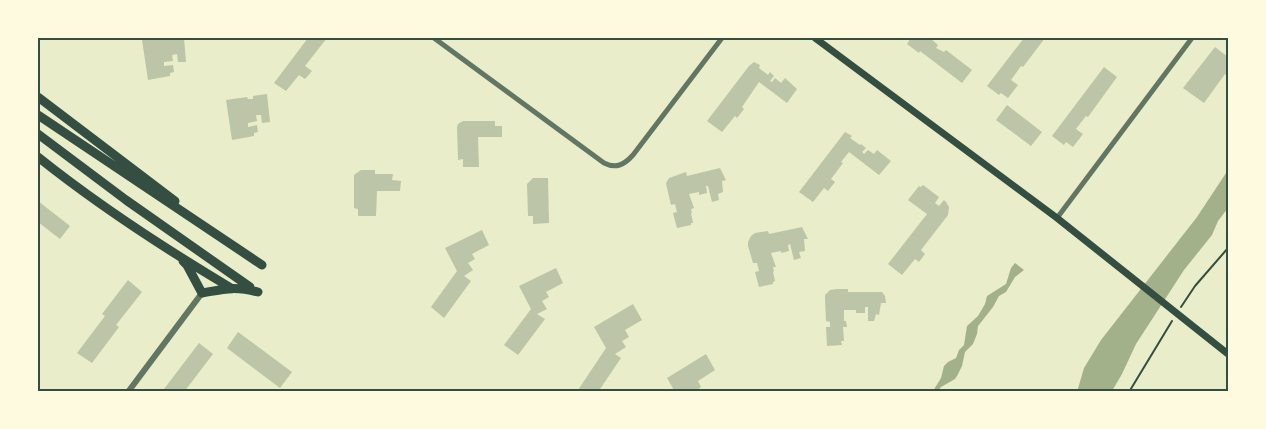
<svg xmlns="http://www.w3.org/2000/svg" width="1266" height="429" font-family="'Noto Serif',serif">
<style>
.water{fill:#a3b18a}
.building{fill:#bcc5a7}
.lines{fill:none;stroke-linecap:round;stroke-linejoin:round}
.path{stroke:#344e41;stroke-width:2}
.minor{stroke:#617663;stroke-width:5}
.tertiary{stroke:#617663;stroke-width:6}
.secondary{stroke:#344e41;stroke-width:7}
.trunk{stroke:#344e41;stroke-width:9}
.neatline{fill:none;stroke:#344e41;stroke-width:2}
</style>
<rect width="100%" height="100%" fill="#e9edc9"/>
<!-- water -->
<path class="water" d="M1228 170V208L1218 221 1212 235 1184 270 1136 344 1122 374 1112 391 1077 392 1084 368 1101 340 1197 217Z
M1015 263 1024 270 1015 277 1006 292 999 296 993 307 982 321 978 326 977 334 973 344 965 352 962 366 957 376 955 379 941 387 938 391H933L941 378 944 366 948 362 956 358 959 350 964 345 967 326 978 316 985 304 987 296 1006 284 1011 268Z"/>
<!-- building -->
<path class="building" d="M155 38 163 39 184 38 186 62H178L177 54 172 55 173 61 164 62V66L173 65 174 72 170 73V76L148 80 142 40Z
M308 38H327L305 66 312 71 305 79 299 75 286 91 274 83Z
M911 38H930L938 45 936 48 944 52 946 50 972 70 962 83 920 51 919 53 907 44Z
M1024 38H1045L1023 67 1021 66 1011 80 1018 85 1008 98 1001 93 999 95 987 86Z
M1215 47 1228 57V76L1225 74 1204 103 1183 88Z
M754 62 760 65 759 68 768 75 770 72 774 76 770 81 772 82 775 78 781 83 785 78 797 89 787 103 759 82 742 107 744 109 737 118 735 116 722 132 707 121 749 66Z
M1104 67 1117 77 1088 117 1086 116 1076 129 1083 134 1073 147 1066 142 1064 145 1052 136Z
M267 94 270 122 262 123 261 115H256L257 121 248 123V127L257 125 258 132 254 133V136L232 140 226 100 247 97 248 99H253V96Z
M1007 105 1042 132 1031 146 996 120Z
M463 121H495V126H502V137H478L479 167H463V159L458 160 457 127 458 124Z
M845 132 852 136 850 138 860 145 861 144 866 148 862 152 864 154 868 150 874 154 877 150 891 161 879 175 849 152 841 162 843 163 831 179 835 182 828 191 824 188 813 202 799 192Z
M720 168 726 180 722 181 723 192 718 194 719 200 712 202 708 186H706L707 193 699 195V192L689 194 694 208 691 209 692 213H691L693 223H691V225L677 228 673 213 677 212 675 204 671 205 667 188 666 183 669 178 686 172 687 176Z
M361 170H375V174H393L392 180 401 181 400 191H377L376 216H358V209L354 208V175Z
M533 178H548L549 223 533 224V216H528L527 184Z
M923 185 939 197 935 203 939 206 944 200 946 202 949 207 948 215 921 250 925 254 919 262 915 259 902 275 888 264 927 214 908 200 919 186 921 187Z
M38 201 70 226 60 239 38 222Z
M802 227 808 239H804L805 251 799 252 801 258 794 260 790 244 788 245 789 251 781 253V251L771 253 776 267H773L774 271 773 272 775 281 773 282V284L759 287 755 272 759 271 757 263H753L748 246V242L751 236 755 233 768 231 769 234Z
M482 230 489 245 472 254 475 259 468 263 473 270 464 276 471 281 444 318 431 307 457 271 445 248Z
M556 268 563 283 546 292 549 297 542 301 547 309 537 314 545 319 518 355 504 345 531 309 519 286Z
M128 280 142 292 116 325 119 327 92 363 77 353 105 316 102 314Z
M837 289H848V292H882L885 296 886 303H881L879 315 876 314 874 321H868V307H865V313H856V310H844V321H846L847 327H843L844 341H841L842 345 827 346 826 327H830V322L826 321 825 299V295L830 290Z
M633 304 642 320 625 330 629 337 622 341 626 347 615 354 621 358 598 392H580L578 390 606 348 594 327Z
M238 332 292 372 280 388 227 348Z
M199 343 213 354 184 392H168L164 389Z
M706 354 715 370 698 381 701 387 695 392H675L667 378Z"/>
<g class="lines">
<!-- path -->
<path class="path" d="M1181 307 1195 286 1228 248
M1129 392 1172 321"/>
<!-- minor -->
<path class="minor" d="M434 38 604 163C616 169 624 165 633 155L722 38
M1057 218 1192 38"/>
<!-- tertiary -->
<path class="tertiary" d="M128 392 202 293"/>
<!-- secondary -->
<path class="secondary" d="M815 38 1057 218 1228 354"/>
<!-- trunk -->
<path class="trunk" d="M38 97 175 201
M38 115 262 265
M38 134 126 200 250 287
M38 157C98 205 164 248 231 288
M183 261 187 265 202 293C225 289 234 286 258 292"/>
</g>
<!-- border -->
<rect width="1266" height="429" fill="none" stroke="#fefae0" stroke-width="78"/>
<rect x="39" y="39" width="1188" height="351" class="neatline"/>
</svg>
